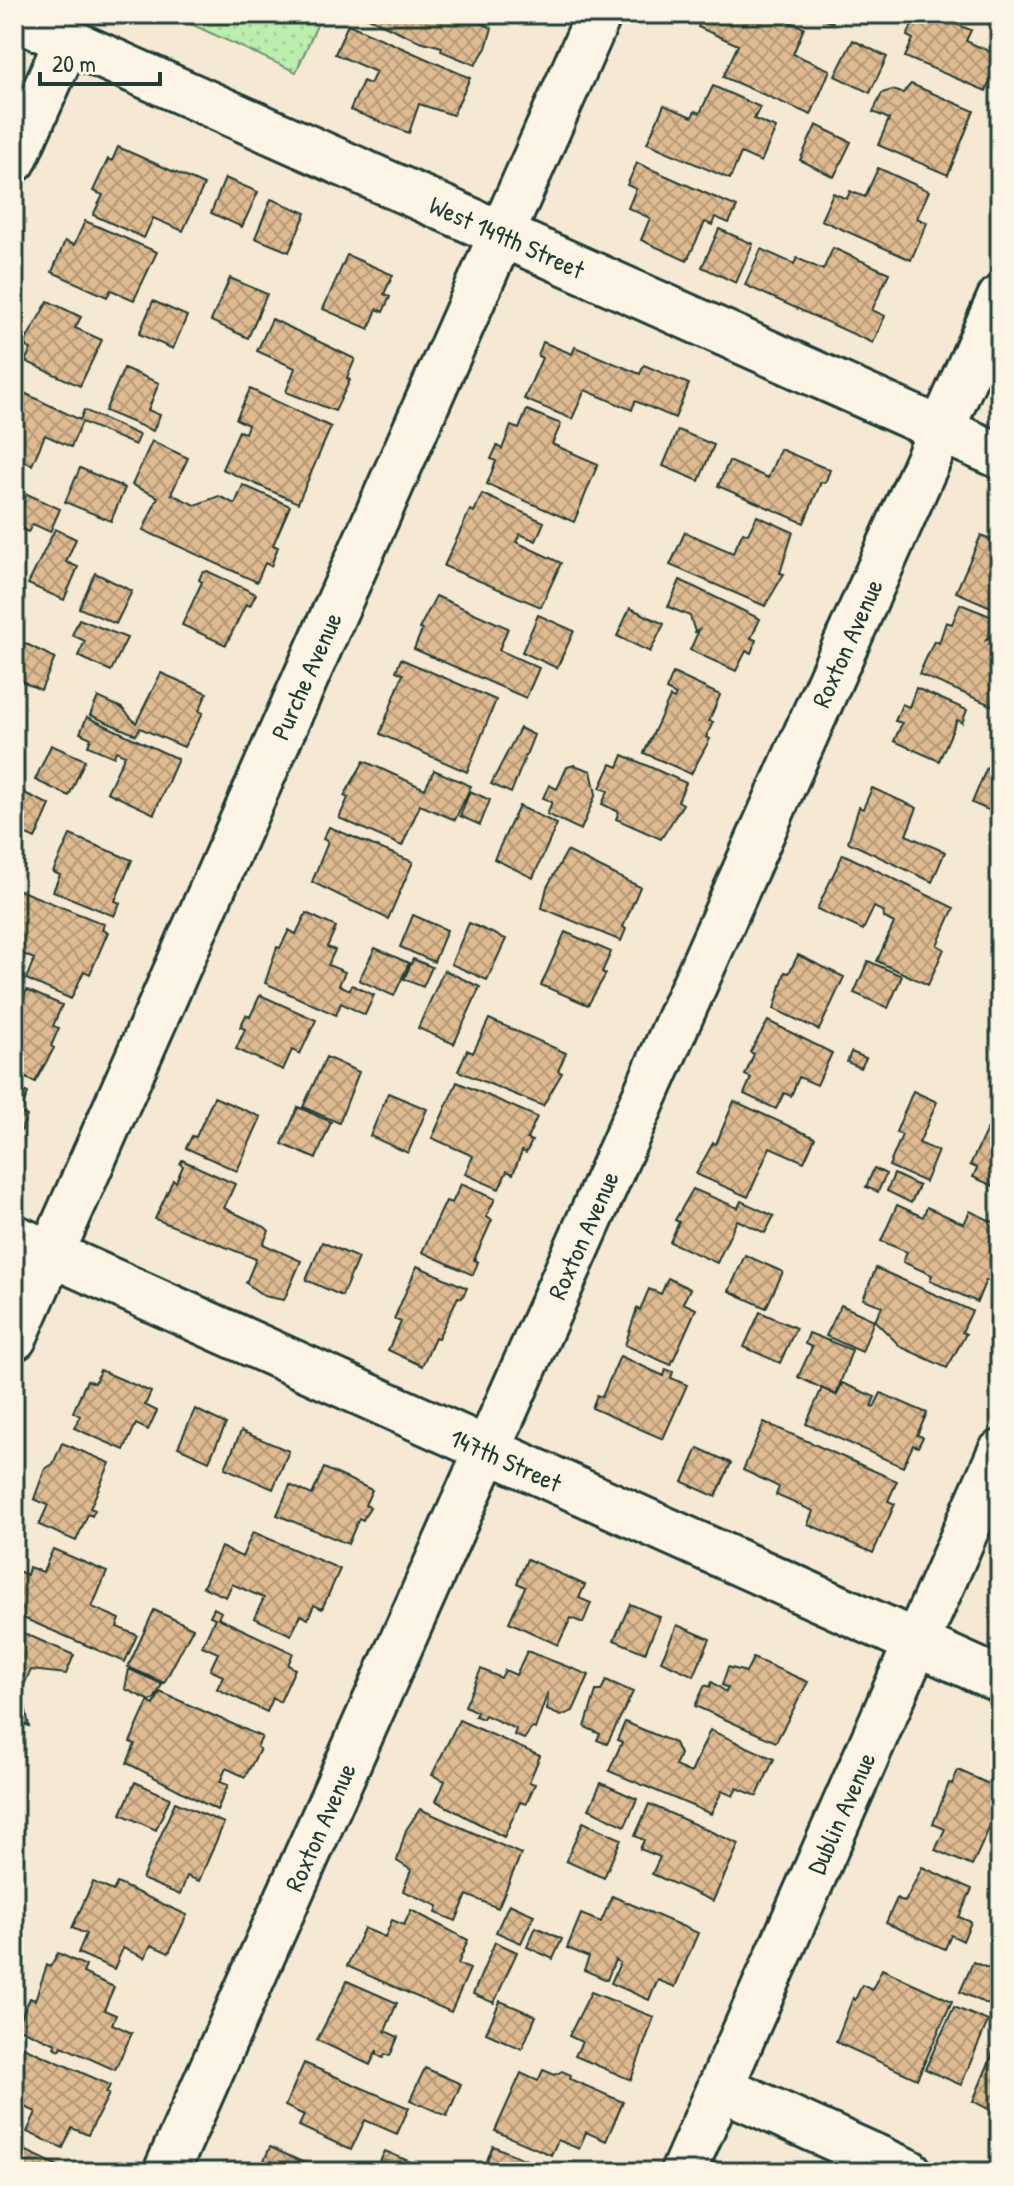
<svg xmlns="http://www.w3.org/2000/svg" width="1014" height="2186" font-family="'Patrick Hand',sans-serif">
<style>
.park{fill:url(#park-dots);stroke:#6e9671;stroke-width:2}
.building{fill:url(#building-cross-hatch);stroke:#1f3d34;stroke-width:2}
.lines{fill:none;stroke-linecap:round;stroke-linejoin:round}
.minor-casing{stroke:#1f3d34;stroke-width:50}
.tertiary-casing{stroke:#1f3d34;stroke-width:50}
.minor{stroke:#fcf5e5;stroke-width:44}
.tertiary{stroke:#fcf5e5;stroke-width:44}
.labels{text-anchor:middle;dominant-baseline:central;stroke-width:6;stroke-linejoin:round;paint-order:stroke}
.street-label{font-size:26px;fill:#1f3d34;stroke:#fcf5e5}
</style>
<defs>
<pattern id="park-dots" width="8" height="8" patternUnits="userSpaceOnUse" patternTransform="scale(2)"><rect width="8" height="8" fill="#bceeae"/><path d="M2 2h.1M6 6h.1" fill="none" stroke="#a1cd96" stroke-width="1.8" stroke-linecap="round"/></pattern>
<pattern id="building-cross-hatch" width="8" height="8" patternUnits="userSpaceOnUse" patternTransform="scale(2)"><rect width="8" height="8" fill="#e0bb91"/><path d="M0 0l8 8M0 8l8-8" fill="none" stroke="#b59977"/></pattern>
</defs>
<rect width="100%" height="100%" fill="#f6e9d4"/>
<filter id="ink" filterUnits="userSpaceOnUse"><feTurbulence type="fractalNoise" baseFrequency=".0125" numOctaves="2"/><feDisplacementMap in="SourceGraphic" scale="16" xChannelSelector="R" yChannelSelector="G"/><feConvolveMatrix kernelMatrix="1 2 1 2 8 2 1 2 1" color-interpolation-filters="sRGB"/></filter>
<g filter="url(#ink)">
<!-- park -->
<path class="park" d="M169 14H322L296 72Z"/>
<!-- building -->
<path class="building" d="M463 14 492 28 486 48 475 65 441 51 442 47 419 41 362 15Z
M704 14H772L804 28 793 54 830 70 811 115 723 77 738 45 698 27Z
M811 14H836L832 23Z
M907 14H957L953 23 971 30 966 41 1000 56 986 91 905 57 913 39 907 36 912 25 903 22Z
M348 24 470 78 453 115 419 104 409 133 350 110 363 81 370 84 376 72 335 54Z
M853 40 887 57 870 93 835 76Z
M911 84 974 111 948 175 878 145 889 119 873 112 882 93 892 90 903 93Z
M713 86 760 107 754 119 776 128 761 162 741 153 730 179 647 143 664 105 692 117 695 111 700 113Z
M816 125 851 142 834 177 800 160Z
M118 147 204 185 183 231 153 218 144 238 93 215 103 195 93 191 108 159 112 161Z
M637 163 737 207 729 223 715 217 712 225 705 222 687 261 641 240 650 218 628 208 636 189 627 185Z
M878 168 929 191 917 218 927 223 911 260 821 220 833 193 847 199 850 191 865 197Z
M225 178 258 192 242 227 211 213Z
M271 199 306 213 289 252 255 238Z
M85 221 157 252 134 300 111 290 107 297 52 272 65 241 74 245Z
M719 229 753 244 736 283 702 267Z
M833 248 889 273 872 310 885 316 873 343 745 285 761 249 794 264 797 258 823 270Z
M347 255 393 275 384 294 390 297 383 312 377 309 369 329 323 309Z
M230 278 267 294 248 338 211 321Z
M48 301 81 317 75 328 102 340 80 386 25 361 31 349 26 347V340Z
M153 301 187 316 173 349 139 334Z
M272 319 355 359 347 378 350 380 335 411 286 392 295 368 257 351Z
M543 342 572 354 575 347 640 374 644 365 689 384 675 418 635 401 632 410 585 390 572 419 524 399 542 358 538 356Z
M124 368 159 383 148 410 160 415 153 431 105 411Z
M14 388 80 420 84 410 139 435 135 445 82 422 71 447 45 435 32 465 14 457Z
M250 389 331 427 298 503 222 469 239 431 245 433 248 425 236 419Z
M527 410 561 424 552 444 598 464 574 522 487 484 496 461 491 459 497 446 502 449 511 426 519 429Z
M678 430 714 445 699 481 663 466Z
M152 441 188 458 171 494 195 505 219 496 235 504 243 485 290 506 273 545 278 547 271 566 265 563 257 582 143 530 158 497 132 485Z
M780 449 830 470 825 483 821 482 804 523 718 486 729 461 768 478Z
M80 468 125 488 111 521 65 502Z
M27 494 60 509 50 532 33 524 28 532 17 527 14 532V500L23 504Z
M482 494 544 522 536 541 520 534 516 542 561 563 541 607 444 566 470 510 474 512Z
M757 516 793 532 780 573 784 574 765 606 670 565 685 532 733 553 743 532 748 534Z
M55 529 76 539 66 562 78 567 64 600 28 584Z
M981 535 1000 544V611L956 592Z
M207 571 256 594 250 606 246 604 226 645 182 625 202 582 199 580 202 573Z
M95 573 132 591 116 624 79 608Z
M680 580 760 619 751 638 756 640 751 653 746 651 736 671 690 650 699 630 695 632 690 616 668 607Z
M436 596 508 628 499 650 539 668 526 698 414 649 422 630 419 629Z
M960 604 1000 620V634L991 630 986 640 992 636 1000 640V709L919 674 934 641 939 643 946 622 952 624Z
M630 608 664 624 650 652 617 636Z
M538 615 574 631 557 668 522 652Z
M79 619 127 638 111 671 78 656 85 641 72 635Z
M14 638 55 658 41 690 14 678Z
M401 659 496 700 467 772 380 734 403 674 396 671Z
M161 673 207 693 199 711 203 713 184 747 140 728 136 735 90 715 98 697 122 708 136 723Z
M673 673 720 695 709 721 713 722 706 737 710 739 691 774 644 753 670 697 674 699 676 695 666 690Z
M916 688 967 710 962 723 957 720 939 761 894 741 902 723 895 721 902 704 909 707Z
M87 717 178 759 154 814 107 792 125 755 116 751 114 757 88 746 91 738 80 733Z
M520 728 534 735 511 793 491 784Z
M51 745 85 760 69 796 35 780Z
M623 755 686 783 678 801 683 804 661 839 616 819 619 812 602 804 608 791 600 788 611 764 618 767Z
M364 761 425 789 434 770 471 786 455 820 420 805 402 846 339 818 348 798 344 796Z
M574 765 591 771 596 794 581 830 547 814 552 802 543 798 549 785 557 789 567 767Z
M987 767 1000 773V815L972 803Z
M872 788 917 808 906 835 945 852 932 882 848 842 859 807 863 809Z
M16 789 50 805 35 839 14 829Z
M470 791 490 800 480 825 460 816Z
M519 806 557 824 533 878 494 859Z
M329 827 413 862 388 919 312 882 328 842 323 839Z
M70 835 132 860 115 901 120 903 114 916 53 891 60 875 53 872Z
M567 851 640 887 623 927 626 929 621 941 542 908 547 887Z
M843 854 954 908 937 945 944 949 928 985 877 961 894 923 883 917 884 912 874 907 863 930 817 909Z
M14 888 104 924 102 930 108 932 90 974 84 971 71 999 26 979 34 959 14 950Z
M306 913 336 927 327 947 335 950 328 965 345 972 339 985 350 990 352 985 374 995 365 1015 341 1003 336 1015 265 983 277 947 280 948 289 930 296 934Z
M413 915 447 930 434 962 400 947Z
M469 923 506 939 487 980 451 964Z
M565 932 611 952 602 972 606 974 588 1005 541 985Z
M375 948 409 963 394 996 359 980Z
M798 955 844 977 819 1030 774 1009 785 972 789 973Z
M413 959 432 967 423 987 404 979Z
M868 961 902 976 888 1008 854 993Z
M444 970 480 987 454 1044 418 1028Z
M27 990 62 1005 53 1026 59 1028 51 1046 54 1048 35 1082 14 1073V1008L18 1010Z
M260 995 316 1020 300 1054 292 1050 283 1070 236 1049 245 1029 240 1027 246 1015 250 1017Z
M489 1019 566 1053 558 1071 562 1073 543 1106 458 1071 467 1050 473 1053Z
M768 1021 832 1053 817 1085 799 1077 791 1096 784 1093 776 1109 744 1094 751 1078 745 1075 754 1054 750 1052Z
M851 1052 866 1058 861 1068 847 1062Z
M326 1057 359 1072 339 1123 303 1107Z
M457 1082 537 1117 527 1139 532 1141 526 1153 522 1151 513 1174 507 1171 499 1189 465 1174 473 1156 432 1138Z
M14 1087 28 1093 20 1113 27 1116 21 1131 14 1128Z
M913 1091 937 1102 919 1143 938 1151 925 1182 889 1166 902 1135 896 1132Z
M388 1093 427 1109 408 1153 370 1136Z
M214 1097 261 1117 237 1171 186 1148 192 1136 196 1137Z
M734 1101 815 1138 804 1162 770 1147 748 1197 696 1174 713 1143 716 1144Z
M298 1107 331 1122 316 1159 282 1144Z
M998 1124 1000 1125V1189L973 1177 977 1168 970 1165 987 1129 994 1132Z
M182 1160 235 1184 224 1208 265 1227 269 1231 263 1244 301 1261 284 1300 264 1296 246 1283 256 1259 155 1219 173 1180 176 1182 183 1166 180 1164Z
M874 1168 886 1174 878 1192 866 1187Z
M894 1174 919 1186 911 1203 887 1191Z
M461 1184 495 1199 486 1217 492 1220 474 1260 478 1262 473 1275 422 1252 446 1201 452 1203Z
M693 1189 738 1208 741 1201 774 1216 765 1233 737 1220 717 1263 670 1242 679 1222 675 1220Z
M897 1205 923 1217 927 1207 964 1224 970 1211 1000 1225 995 1241 1000 1243V1250L993 1266 997 1268 991 1282 986 1280 977 1302 930 1281 932 1275 903 1262 907 1252 881 1241Z
M322 1242 358 1258 342 1296 306 1280Z
M745 1255 783 1272 766 1308 729 1291Z
M417 1266 467 1288 462 1298 458 1297 438 1338 435 1337 422 1366 388 1350 401 1322 394 1319Z
M876 1268 972 1311 962 1332 966 1334 947 1368 901 1347 875 1321 882 1306 863 1299Z
M668 1278 690 1289 683 1303 696 1309 671 1365 625 1345 637 1308 640 1310 649 1289 661 1294Z
M841 1305 874 1320 862 1352 826 1336Z
M760 1312 796 1328 780 1363 744 1347Z
M809 1333 852 1350 836 1395 798 1377 812 1347 805 1344Z
M620 1356 664 1376 666 1369 673 1372 671 1378 687 1385 663 1439 592 1408 597 1395 602 1397Z
M100 1370 151 1392 145 1405 157 1411 148 1430 136 1424 124 1450 74 1428 80 1416 73 1412 87 1380 95 1383Z
M842 1383 875 1397 871 1406 874 1407 881 1393 927 1413 917 1435 923 1437 918 1447 913 1445 903 1467 806 1424 822 1388 837 1395Z
M195 1409 226 1424 209 1461 178 1447Z
M764 1422 897 1481 888 1501 895 1504 873 1553 808 1524 813 1511 776 1495 779 1487 743 1470Z
M241 1431 289 1451 273 1489 225 1468Z
M62 1443 110 1463 90 1508 95 1510 92 1516 88 1514 76 1541 39 1525 48 1505 34 1499 45 1469 53 1464Z
M698 1448 731 1463 716 1497 683 1482Z
M324 1468 372 1490 365 1505 370 1507 363 1520 359 1518 348 1544 277 1515 290 1485 312 1495Z
M253 1532 340 1569 322 1609 314 1605 308 1619 301 1615 291 1635 254 1618 264 1598 232 1584 226 1597 203 1587 221 1547 242 1557Z
M53 1549 107 1572 92 1607 120 1619 117 1627 137 1635 125 1662 14 1614V1569L27 1575 29 1567 43 1572Z
M527 1559 585 1585 579 1598 591 1603 583 1623 571 1618 558 1645 509 1622 525 1587 517 1583Z
M630 1604 660 1617 645 1653 614 1640Z
M214 1608 221 1612 218 1618 293 1653 288 1665 295 1669 280 1702 273 1698 267 1712 217 1689 223 1676 210 1670 218 1653 202 1646 215 1618 210 1616Z
M154 1610 193 1628 164 1683 128 1667Z
M677 1625 710 1639 694 1676 661 1661Z
M14 1629 74 1655 66 1674 31 1670 23 1687 14 1683Z
M527 1651 589 1675 573 1711 561 1716 547 1710 548 1692 535 1729 532 1728 524 1739 514 1735 516 1729 485 1715 483 1719 475 1716 477 1712 465 1706 481 1669 501 1678 505 1670 516 1675Z
M753 1658 808 1682 776 1742 695 1706 705 1685 710 1687 712 1682 726 1692 728 1688 722 1685 728 1667 746 1672Z
M129 1669 162 1684 155 1698 151 1701 125 1689Z
M606 1680 633 1692 607 1744 597 1740 600 1734 585 1727 596 1691H601Z
M160 1692 262 1737 257 1747 260 1749 245 1777 226 1768 220 1782 228 1785 217 1810 127 1763 135 1744 130 1742 148 1702 154 1705Z
M14 1695 24 1700 29 1726 14 1719Z
M459 1720 540 1756 529 1782 535 1784 526 1804 520 1802 504 1837 436 1801 445 1781 432 1775Z
M625 1722 675 1743 680 1754 675 1766 691 1773 710 1730 774 1759 757 1796 737 1788 733 1796 722 1791 711 1814 609 1771 622 1742 617 1740Z
M958 1770 1000 1789V1804L972 1866 935 1850 945 1829 933 1824 949 1783 952 1784Z
M135 1782 170 1798 156 1830 121 1814Z
M601 1783 637 1799 625 1826 589 1809Z
M175 1802 224 1823 199 1881 187 1876 180 1895 142 1879Z
M649 1804 739 1844 713 1901 652 1874 660 1857 640 1849 644 1840 635 1836Z
M420 1809 521 1854 498 1908 467 1895 456 1921 436 1913 438 1906 403 1891 411 1870 397 1861 406 1830Z
M583 1822 621 1839 604 1878 566 1861Z
M922 1867 972 1889 959 1917 971 1922 963 1941 951 1935 945 1949 886 1923 897 1898 905 1902Z
M93 1882 113 1891 117 1883 187 1915 169 1953 151 1945 145 1958 123 1948 114 1969 78 1953 86 1934 72 1928Z
M612 1896 698 1933 675 1987 658 1980 649 2000 611 1983 620 1963 615 1960 607 1980 584 1970 589 1957 567 1948 581 1914 601 1922Z
M509 1904 534 1915 521 1943 496 1932Z
M411 1910 468 1940 458 1964 470 1969 451 2012 347 1966 364 1928 385 1937 392 1920 404 1925Z
M536 1927 562 1939 553 1959 527 1947Z
M495 1942 517 1952 494 2003 473 1994Z
M58 1953 86 1966 83 1973 114 1987 104 2010 116 2015 112 2024 132 2033 115 2070 62 2046 60 2050 54 2047 56 2044 16 2027 30 1998 35 2000 47 1965 50 1967Z
M973 1962 1000 1973V1999L996 2008 960 1992Z
M882 1969 952 2001 917 2079 836 2042 853 1998 855 2000 862 1985 872 1990Z
M347 1981 397 2003 385 2031 398 2037 390 2056 385 2054 383 2058 377 2055V2050L370 2065 317 2040Z
M591 1992 654 2017 631 2080 575 2056 582 2042 569 2036Z
M500 2001 536 2016 522 2049 486 2033Z
M954 2007 988 2021 961 2085 925 2069Z
M1000 2036V2115L973 2101Z
M14 2043 110 2085 106 2093 109 2094 88 2135 72 2128 63 2148 27 2132 36 2112 14 2102Z
M304 2063 409 2108 397 2134 365 2120 351 2150 299 2126 304 2115 285 2106Z
M425 2068 461 2084 447 2116 410 2100Z
M543 2070 555 2075 562 2071 571 2075 570 2079 623 2102 606 2141 586 2132 579 2149 558 2140 551 2155 495 2131 521 2073 538 2081Z
M14 2137 21 2140 18 2147 65 2169 64 2172H14Z
M493 2146 531 2162 547 2172H482Z
M270 2147 315 2168 329 2172H259Z
M385 2151 420 2166 417 2172H375Z"/>
<g class="lines">
<defs>
<path id="minor" d="M14 17 1000 456
M14 160 67 41
M14 1338 599 14
M720 2087 909 2172
M166 2172 1000 298
M683 2172 1000 1453"/>
<path id="tertiary" d="M14 1237 1000 1680"/>
</defs>
<!-- minor casing -->
<use href="#minor" class="minor-casing"/>
<!-- tertiary casing -->
<use href="#tertiary" class="tertiary-casing"/>
<!-- minor -->
<use href="#minor" class="minor"/>
<!-- tertiary -->
<use href="#tertiary" class="tertiary"/>
</g>
</g>
<g class="labels">
<!-- street labels -->
<g class="street-label">
<text transform="translate(507 237) rotate(24)">West 149th Street</text>
<text transform="translate(847 643) rotate(-66)">Roxton Avenue</text>
<text transform="translate(306 676) rotate(-66)">Purche Avenue</text>
<text transform="translate(583 1235) rotate(-66)">Roxton Avenue</text>
<text transform="translate(506 1460) rotate(24)">147th Street</text>
<text transform="translate(841 1813) rotate(-66)">Dublin Avenue</text>
<text transform="translate(320 1827) rotate(-66)">Roxton Avenue</text>
</g>
</g>
<!-- margin -->
<rect width="1014" height="2186" fill="none" stroke="#fcf5e5" stroke-width="48"/>
<rect x="24" y="24" width="966" height="2138" fill="none" stroke="#1f3d34" stroke-width="3" filter="url(#ink)"/>
<!-- scale -->
<path d="M40 72v12h120v-12" fill="none" stroke="#1f3d34" stroke-width="4"/>
<text x="52" y="72" font-size="24" fill="#1f3d34" stroke="#fcf5e5" stroke-width="6" paint-order="stroke">20 m</text>
</svg>
